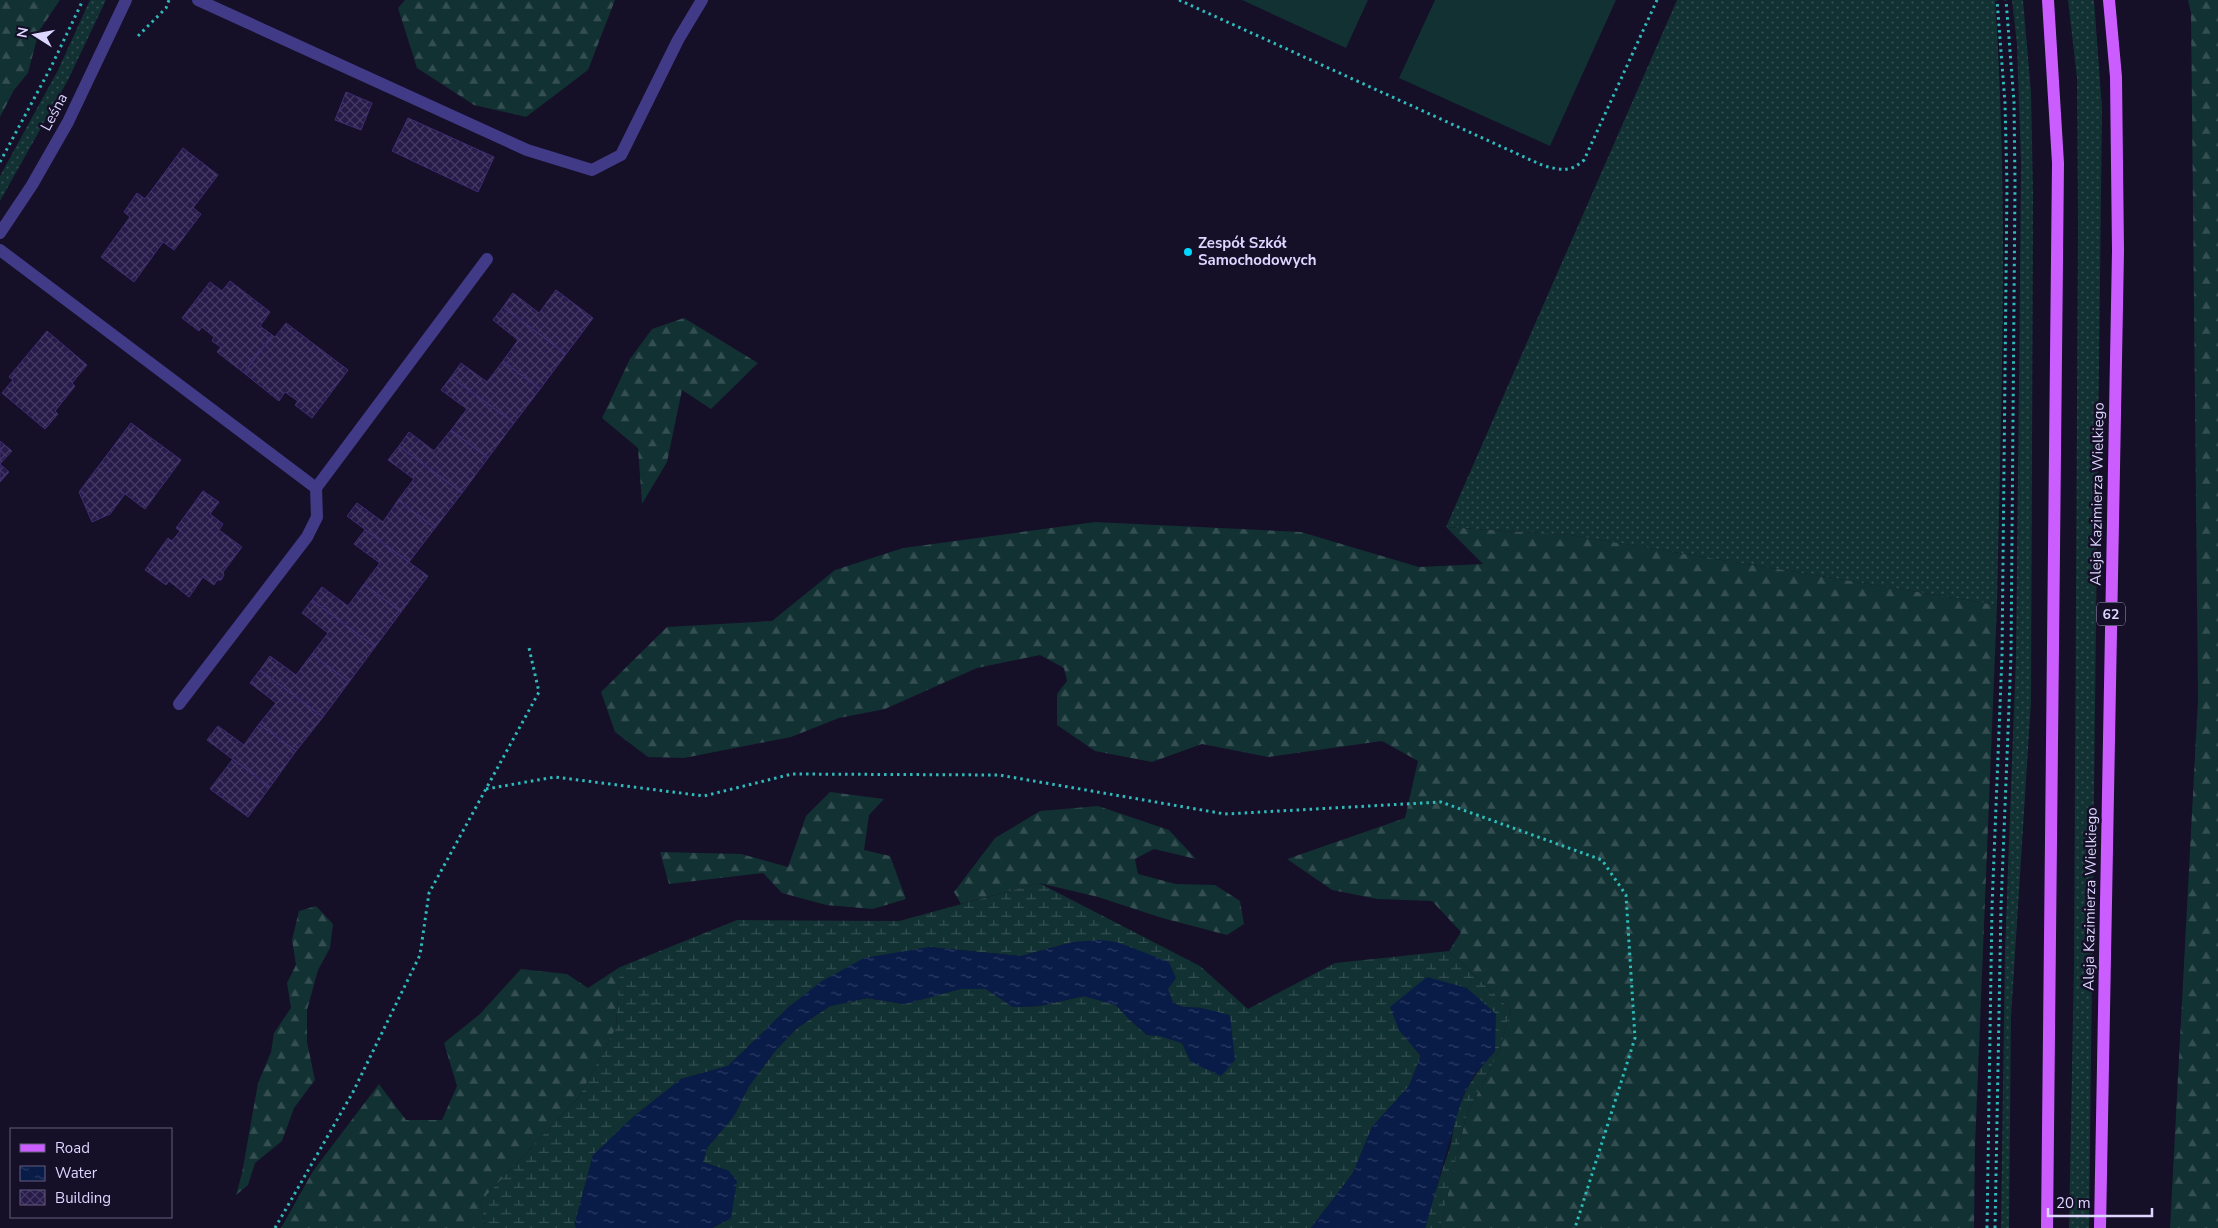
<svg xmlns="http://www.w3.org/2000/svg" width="2218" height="1228" font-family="'Nunito Sans',sans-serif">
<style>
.grass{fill:url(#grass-dots)}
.forest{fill:url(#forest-firs)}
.wetland{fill:url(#wetland-marsh)}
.garden{fill:#123132}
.water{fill:url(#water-ripples)}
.building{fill:url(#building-cross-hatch);stroke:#3f2d75}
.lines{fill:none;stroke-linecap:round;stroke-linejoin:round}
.path{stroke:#2ebcbb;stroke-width:3;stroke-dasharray:2.5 4;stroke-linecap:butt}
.lane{stroke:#413a87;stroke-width:12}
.street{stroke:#413a87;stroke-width:12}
.primary{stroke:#cb5dff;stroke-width:12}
.poi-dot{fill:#02d8ff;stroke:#150f28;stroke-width:2}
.labels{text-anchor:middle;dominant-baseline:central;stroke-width:5;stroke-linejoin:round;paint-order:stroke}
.shield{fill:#150f28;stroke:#a19abe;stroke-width:1}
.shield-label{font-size:14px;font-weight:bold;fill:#ddd6ff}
.street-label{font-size:15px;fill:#ddd6ff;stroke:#150f28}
.poi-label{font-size:15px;font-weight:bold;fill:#ddd6ff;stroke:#150f28;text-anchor:start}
</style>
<defs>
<pattern id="grass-dots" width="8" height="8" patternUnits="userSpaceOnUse" patternTransform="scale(1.25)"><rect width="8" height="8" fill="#123132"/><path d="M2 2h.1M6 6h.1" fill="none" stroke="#344e51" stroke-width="1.8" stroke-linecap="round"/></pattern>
<pattern id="forest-firs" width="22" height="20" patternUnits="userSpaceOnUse" patternTransform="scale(1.25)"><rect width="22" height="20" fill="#123132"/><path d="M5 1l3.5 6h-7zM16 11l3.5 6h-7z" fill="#344e51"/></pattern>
<pattern id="wetland-marsh" width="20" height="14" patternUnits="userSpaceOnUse" patternTransform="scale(1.25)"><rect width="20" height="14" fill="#123132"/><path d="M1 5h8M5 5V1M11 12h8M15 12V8" fill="none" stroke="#344e51"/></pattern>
<pattern id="water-ripples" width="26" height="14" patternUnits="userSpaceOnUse" patternTransform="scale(1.25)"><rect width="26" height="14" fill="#091c47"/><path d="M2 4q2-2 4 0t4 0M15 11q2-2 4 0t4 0" fill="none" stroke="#2c3c63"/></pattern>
<pattern id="building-cross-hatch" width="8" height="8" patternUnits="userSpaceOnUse" patternTransform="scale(1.25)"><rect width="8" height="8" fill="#271b49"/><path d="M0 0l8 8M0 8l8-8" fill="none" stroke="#463b64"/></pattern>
</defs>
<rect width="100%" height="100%" fill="#150f28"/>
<!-- grass -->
<path class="grass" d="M90 0H106L68 80 0 201V176L58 70Z
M1677 0H1995C2009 201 2001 403 1997 605L1570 535 1446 527Z
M2012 0H2023L2031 92 2033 196 2031 702 2011 1017 2009 1228H2001L2005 948 2016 656 2019 382 2021 163 2017 45Z
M2068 0H2094L2102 108 2089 1228H2069L2074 966 2078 223 2077 78Z"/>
<!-- forest -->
<path class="forest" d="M0 0H60L39 31 28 73 14 90 0 117Z
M405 0H615L588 70 526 117 474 105 417 68 398 8Z
M2188 0H2218V1228H2170L2198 699 2191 13Z
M684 318 758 363 711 409 682 390 667 462 642 504 638 448 602 418 630 359 652 329Z
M1095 522 1301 532 1419 567 1483 564 1446 527 1570 535 1997 605 1975 1147 1974 1228H1440L1466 1116 1499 1051 1511 1010 1449 951 1461 932 1432 901 1377 899 1332 890 1287 859 1405 818 1418 761 1382 741 1268 757 1202 744 1152 762 1095 751 1057 725V694L1067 681 1064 668 1040 655 977 668 885 709 839 718 791 737 684 758 648 757 615 732 601 692 667 627 772 621 835 570 903 548Z
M830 792 884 799 869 815 864 850 890 856 906 899 873 909 826 905 782 893 763 873 669 884 660 852 741 854 788 867 806 816Z
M1098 806 1169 830 1196 859 1154 849 1135 859 1138 874 1176 884 1215 885 1240 901 1244 924 1227 935 1162 918 1098 897 1039 883 961 904 954 892 995 838 1040 811Z
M316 906 333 924 330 948 318 970 307 1010V1042L315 1080 294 1108 282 1141 255 1163 248 1185 236 1195 242 1173 258 1083 271 1052 274 1033 291 1008 287 983 296 965 292 940 299 911Z
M620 967 616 1028 579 1097 481 1201 485 1228H281L313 1171 379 1084 406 1120H442L457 1086 444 1043 480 1014 521 969 567 974 588 988Z"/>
<!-- wetland -->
<path class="wetland" d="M1039 883 1200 966 1248 1009 1335 963 1449 951 1511 1010 1499 1051 1466 1116 1440 1228H1425C1432 1200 1441 1174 1450 1147 1453 1137 1453 1126 1456 1117 1464 1089 1476 1072 1495 1051L1399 1030 1421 1056 1409 1086 1372 1127 1353 1173 1311 1228H712L731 1218 729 1171 703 1162 707 1148 734 1116 749 1086 775 1051 797 1028 830 1006 867 998 904 1004 960 989H986L1013 1007 1039 1006 1084 996 1116 1005 1129 1019 1147 1035H1159L1182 1043 1191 1062 1202 1008 1183 1007 1173 1003 1168 989 1073 942 1021 956 929 947 791 1005 728 1066 681 1079 593 1155 575 1223 576 1228H485L481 1201 579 1097 616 1028 620 967 737 920 899 921Z"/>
<!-- garden -->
<path class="garden" d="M1242 0H1368L1346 48Z
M1435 0H1616L1550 146 1399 78Z"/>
<!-- water -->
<path class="water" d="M1100 940 1117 942 1169 962 1176 978 1168 989 1173 1003 1183 1007 1202 1008 1230 1015 1235 1060 1221 1076 1191 1062 1182 1043 1159 1036 1147 1035 1129 1019 1116 1005 1084 996 1039 1006 1013 1007 986 989H961L904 1004 867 998 830 1006 797 1028 775 1051 749 1086 734 1116 707 1148 703 1162 729 1171 737 1181 731 1218 712 1228H576L575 1223 593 1155 634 1116 681 1079 728 1066 791 1005 822 981 864 958 929 947 1021 956 1073 942Z
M1427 977 1467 988 1496 1014 1495 1051 1474 1075 1462 1098 1425 1228H1311L1353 1173 1372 1127 1409 1086 1421 1056 1399 1030 1390 1007Z"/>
<!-- building -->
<path class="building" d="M346 92 372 103 361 130 335 120Z
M408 118 494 157 478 192 392 151Z
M183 148 218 175 193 208 201 214 174 250 163 242 134 282 101 257 130 217 124 212 137 193 145 199Z
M230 281 270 312 260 326 272 335 244 373 217 352 221 347 212 341 214 337 202 327 199 331 182 318 210 282 222 291Z
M556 290 593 318 566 354 503 307 513 293 539 313Z
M503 307 566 354 540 389 503 361 518 340 493 320Z
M286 323 348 370 312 418 295 405 298 401 285 392 279 401 244 373 272 335 275 337Z
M47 331 87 365 72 383 75 386 55 411 58 414 45 429 2 393 13 380 9 377Z
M503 361 540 389 514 423 451 377 461 363 487 382Z
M451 377 514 423 488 458 451 430 467 409 441 390Z
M131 423 181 460 145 509 125 494 110 514 92 522 79 492Z
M451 430 488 458 462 493 399 446 409 432 434 451Z
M0 441 12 451 0 464 9 472 0 482Z
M399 446 462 493 435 528 398 500 414 479 388 460Z
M203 491 219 502 210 514 223 524 219 530 242 547 223 572 224 575 221 580H217L214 585 203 577 189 597 169 581 166 585 145 570 168 538 172 541 180 531 176 528Z
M398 500 435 528 409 562 347 516 357 503 383 522Z
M365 530 428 576 401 612 364 584 380 563 354 544Z
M364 584 401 612 375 647 312 600 322 587 348 606Z
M312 600 375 647 349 682 312 654 328 633 302 613Z
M312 654 349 682 323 717 260 670 270 656 296 675Z
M260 670 323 717 296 751 259 724 276 703 250 683Z
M259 724 296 751 270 787 207 740 218 726 244 745Z
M233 759 270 787 248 817 210 789Z"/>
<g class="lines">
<!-- path -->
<path class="path" d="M1179 0 1544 166C1562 170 1569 173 1584 160L1657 0
M138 36 166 8 169 0
M0 162 51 67 83 0
M486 789 555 777 704 796 792 774 999 775 1225 814 1441 802 1602 860 1626 895 1635 1038 1575 1228
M275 1228 353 1092 420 955 429 893 539 692 529 648
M1987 1228 1992 907 2002 656 2007 185 2005 103 1997 0
M1995 1228 2001 907 2011 656 2015 184 2014 102 2006 0"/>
<!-- lane -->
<path class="lane" d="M198 0 527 150 592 170 621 155 678 40 702 0
M0 250 316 488 317 517 307 537 179 704
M316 488 487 259"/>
<!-- street -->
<path class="street" d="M0 233 32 185 68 122 126 0"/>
<!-- primary -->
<path class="primary" d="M2047 1228 2058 163 2048 0
M2100 1228 2118 251 2116 77 2109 0"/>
</g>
<!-- markers -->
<circle class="poi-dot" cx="1188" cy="252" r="5"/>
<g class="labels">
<!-- shield labels -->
<rect class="shield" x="2097" y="602.5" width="28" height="23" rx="4"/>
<g class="shield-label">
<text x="2111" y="614">62</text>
</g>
<!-- street labels -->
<g class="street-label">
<text transform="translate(54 112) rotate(-62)">Leśna</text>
<text transform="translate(2097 494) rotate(-89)">Aleja Kazimierza Wielkiego</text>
<text transform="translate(2090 899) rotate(-89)">Aleja Kazimierza Wielkiego</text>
</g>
<!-- poi labels -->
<g class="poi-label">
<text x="1198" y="243">Zespół Szkół<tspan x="1198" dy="17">Samochodowych</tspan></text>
</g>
</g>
<!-- legend -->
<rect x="10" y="1128" width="162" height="90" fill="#150f28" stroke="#655f7e"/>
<rect x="20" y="1144" width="25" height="8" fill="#cb5dff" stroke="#655f7e"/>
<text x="55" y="1153" font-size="15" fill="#ddd6ff">Road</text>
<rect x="20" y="1166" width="25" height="15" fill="url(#water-ripples)" stroke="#655f7e"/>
<text x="55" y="1178" font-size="15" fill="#ddd6ff">Water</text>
<rect x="20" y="1190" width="25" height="15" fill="url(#building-cross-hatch)" stroke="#655f7e"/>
<text x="55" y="1203" font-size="15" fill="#ddd6ff">Building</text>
<!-- north arrow -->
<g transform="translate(35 35) rotate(281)" stroke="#150f28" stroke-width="4" paint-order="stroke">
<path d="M0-4L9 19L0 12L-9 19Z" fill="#ddd6ff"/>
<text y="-8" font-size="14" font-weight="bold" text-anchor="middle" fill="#ddd6ff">N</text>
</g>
<!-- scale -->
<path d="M2048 1208v8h104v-8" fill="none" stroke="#ddd6ff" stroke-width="2.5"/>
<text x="2056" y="1208" font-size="15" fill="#ddd6ff" stroke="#150f28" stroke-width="4" paint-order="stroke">20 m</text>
</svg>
